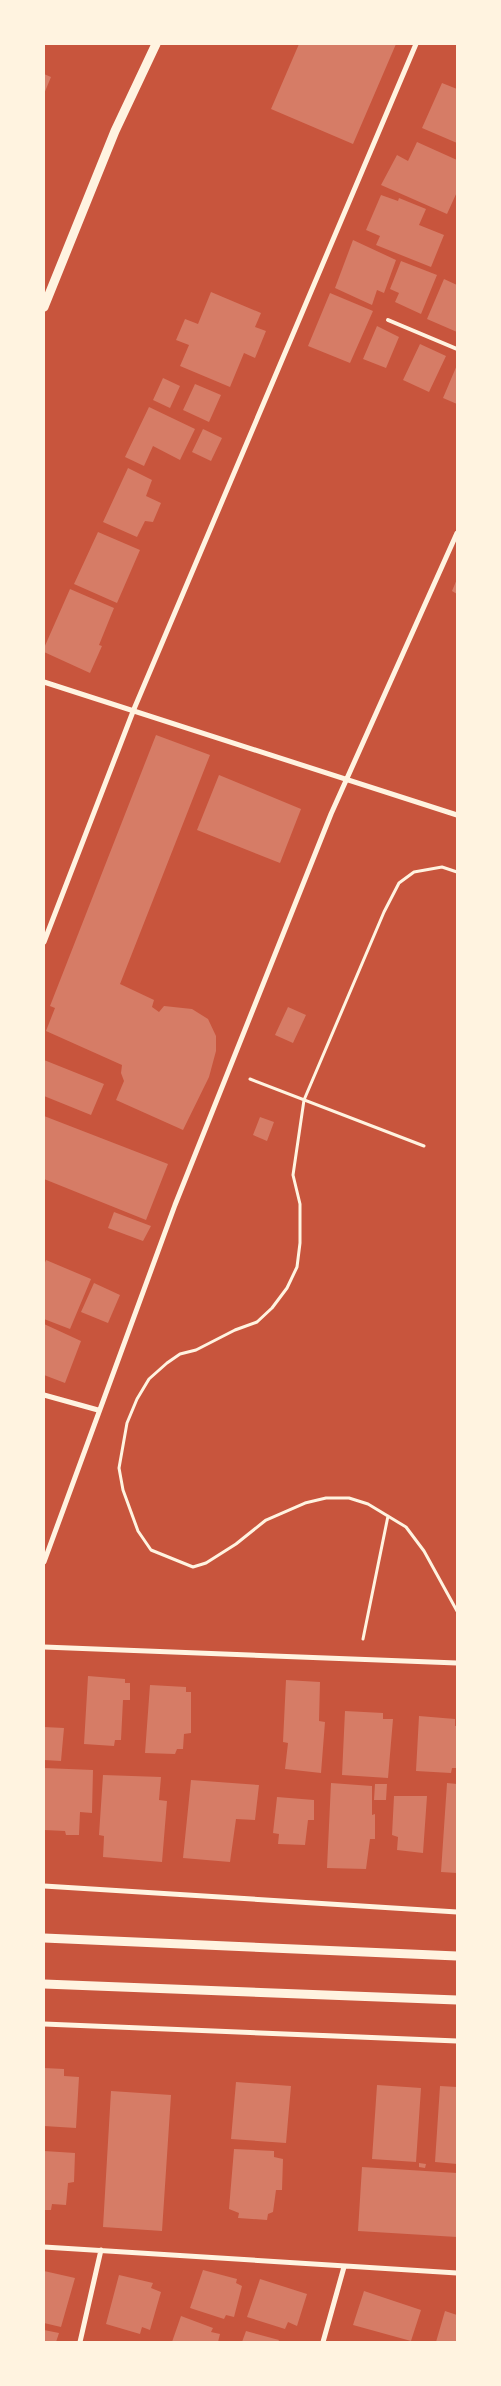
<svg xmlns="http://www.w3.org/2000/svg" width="501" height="2386" font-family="'Source Serif 4',serif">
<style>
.building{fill:#d67c66}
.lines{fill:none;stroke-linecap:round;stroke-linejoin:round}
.path{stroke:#fff3e0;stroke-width:3}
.service{stroke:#fff3e0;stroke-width:4}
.minor{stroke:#fff3e0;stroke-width:5}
.tertiary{stroke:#fff3e0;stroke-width:9}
</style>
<rect width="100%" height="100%" fill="#c8553d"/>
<!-- building -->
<path class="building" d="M299 44H396L353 144 271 109Z
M44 74 51 77 44 94Z
M442 83 457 89V143L422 128Z
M417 142 457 160V192L447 214 381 185 397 155 408 161Z
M381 195 398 201 399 198 426 209 419 225 444 235 431 267 376 245 380 236 366 230Z
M353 240 396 260 384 293 377 290 372 305 335 288Z
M401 261 437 275 421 314 395 302 399 293 390 289Z
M444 279 457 285V332L427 319Z
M211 292 261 313 255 327 266 331 255 358 244 353 230 387 180 366 189 345 176 340 185 319 198 324Z
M330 293 373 311 350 363 308 346Z
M377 326 399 337 386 368 363 359Z
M420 344 446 356 429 392 403 380Z
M457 365V404L443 398Z
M163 378 180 386 170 408 153 400Z
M195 384 221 395 209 422 183 410Z
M149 407 195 429 180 460 153 446 144 466 125 457Z
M203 429 222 438 211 461 192 452Z
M128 468 152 480 146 496 161 503 153 522 145 521 137 537 103 522Z
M98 532 140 550 117 603 74 584Z
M457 579V594L452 591Z
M70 589 114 608 99 645 102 646 90 673 44 652V648Z
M156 735 210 755 120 984 154 1000 152 1007 159 1012 164 1006 192 1009 208 1019 216 1036V1051L209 1077 183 1130 116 1100 124 1081 121 1073 122 1065 46 1031 55 1008 50 1006Z
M219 775 301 809 280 863 197 830Z
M288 1007 306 1015 293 1043 275 1035Z
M44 1060 104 1084 91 1115 44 1096Z
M44 1116 168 1164 146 1220 44 1179Z
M260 1117 274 1122 267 1141 253 1135Z
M114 1212 151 1226 143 1241 108 1228Z
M46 1260 91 1279 70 1329 44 1319V1265Z
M94 1283 120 1295 108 1323 81 1312Z
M44 1324 81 1341 65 1383 44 1375Z
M88 1676 125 1679V1683H130V1700H123L121 1740H115L114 1746 84 1744Z
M286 1680 320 1682 319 1721 325 1722 321 1773 285 1769 288 1743 283 1742Z
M150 1685 186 1687V1692H191V1733L184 1734 183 1749H177L175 1754 145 1753Z
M345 1711 383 1713V1719H393L388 1778 342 1775Z
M419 1716 455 1719V1726H457V1768H452L451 1773 416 1771Z
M44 1727 64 1728 61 1761 44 1760Z
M44 1768 93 1770 92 1813 80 1812 79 1835H66L65 1831 44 1830Z
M103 1775 161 1777 159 1800 167 1801 162 1862 103 1857 104 1836 99 1835Z
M191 1780 259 1785 255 1820 236 1819 230 1862 183 1858Z
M331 1783 372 1786V1815L375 1814V1839H370L366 1869 327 1868Z
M447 1783 457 1784V1873L441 1872Z
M375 1784H387L386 1800H374Z
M394 1796H427L423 1853 397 1850 398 1837 392 1835Z
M277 1797 314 1800V1820H308L305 1845 278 1844 279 1834 273 1833Z
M44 2068 64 2069V2076L79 2077 76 2128 44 2126Z
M236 2082 291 2086 286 2143 231 2139Z
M377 2085 421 2088 416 2162 372 2159Z
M440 2086 457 2087V2164L435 2162Z
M111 2091 171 2095 162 2231 103 2227Z
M234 2149 274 2151V2157L283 2159 282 2190H276L273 2212 268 2214 267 2220 238 2218 239 2213 229 2209Z
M44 2151 75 2153 74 2182 68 2183 66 2205 52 2204 51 2210H44Z
M419 2163 426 2164 425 2168 419 2167Z
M362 2167 457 2173V2237L358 2231Z
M203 2270 237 2279 236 2283 242 2286 234 2317 226 2315 224 2319 190 2308Z
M44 2271 75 2278 61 2327 44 2323Z
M119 2275 153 2283 151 2288 161 2292 150 2330 142 2327 140 2334 106 2324Z
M260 2279 307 2294 297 2326 288 2322 285 2329 247 2317Z
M364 2291 421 2310 411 2341 353 2325Z
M445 2311 457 2315V2342H436Z
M181 2316 213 2328 211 2332 220 2334 218 2342H172Z
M44 2330 59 2333 56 2342H44Z
M246 2331 279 2340 278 2342H242Z"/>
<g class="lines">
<!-- path -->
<path class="path" d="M457 872 442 867 414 872 399 883 384 912 304 1100 293 1175 300 1204V1243L297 1267 287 1288 272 1308 257 1322 235 1330 196 1350 180 1354 167 1363 149 1379 137 1399 127 1423 119 1468 123 1490 138 1531 151 1550 193 1567 206 1563 236 1544 266 1520 305 1503 326 1498H349L368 1504 406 1527 424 1551 457 1611
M250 1079 424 1146
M363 1639 388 1516"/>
<!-- service -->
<path class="service" d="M388 320 457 349"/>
<!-- minor -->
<path class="minor" d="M44 682 457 815
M44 942 134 709 416 44
M44 1395 98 1410
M44 1562 175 1205 331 814 457 533
M44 1647 457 1663
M44 1886 457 1912
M44 2024 457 2041
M44 2247 457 2273
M80 2342 101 2250
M323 2342 344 2267"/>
<!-- tertiary -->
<path class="tertiary" d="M44 307 115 131 156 44
M44 1938 457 1956
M44 1984 457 2000"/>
</g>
<!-- border -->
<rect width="501" height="2386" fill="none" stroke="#fff3e0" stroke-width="90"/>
</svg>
